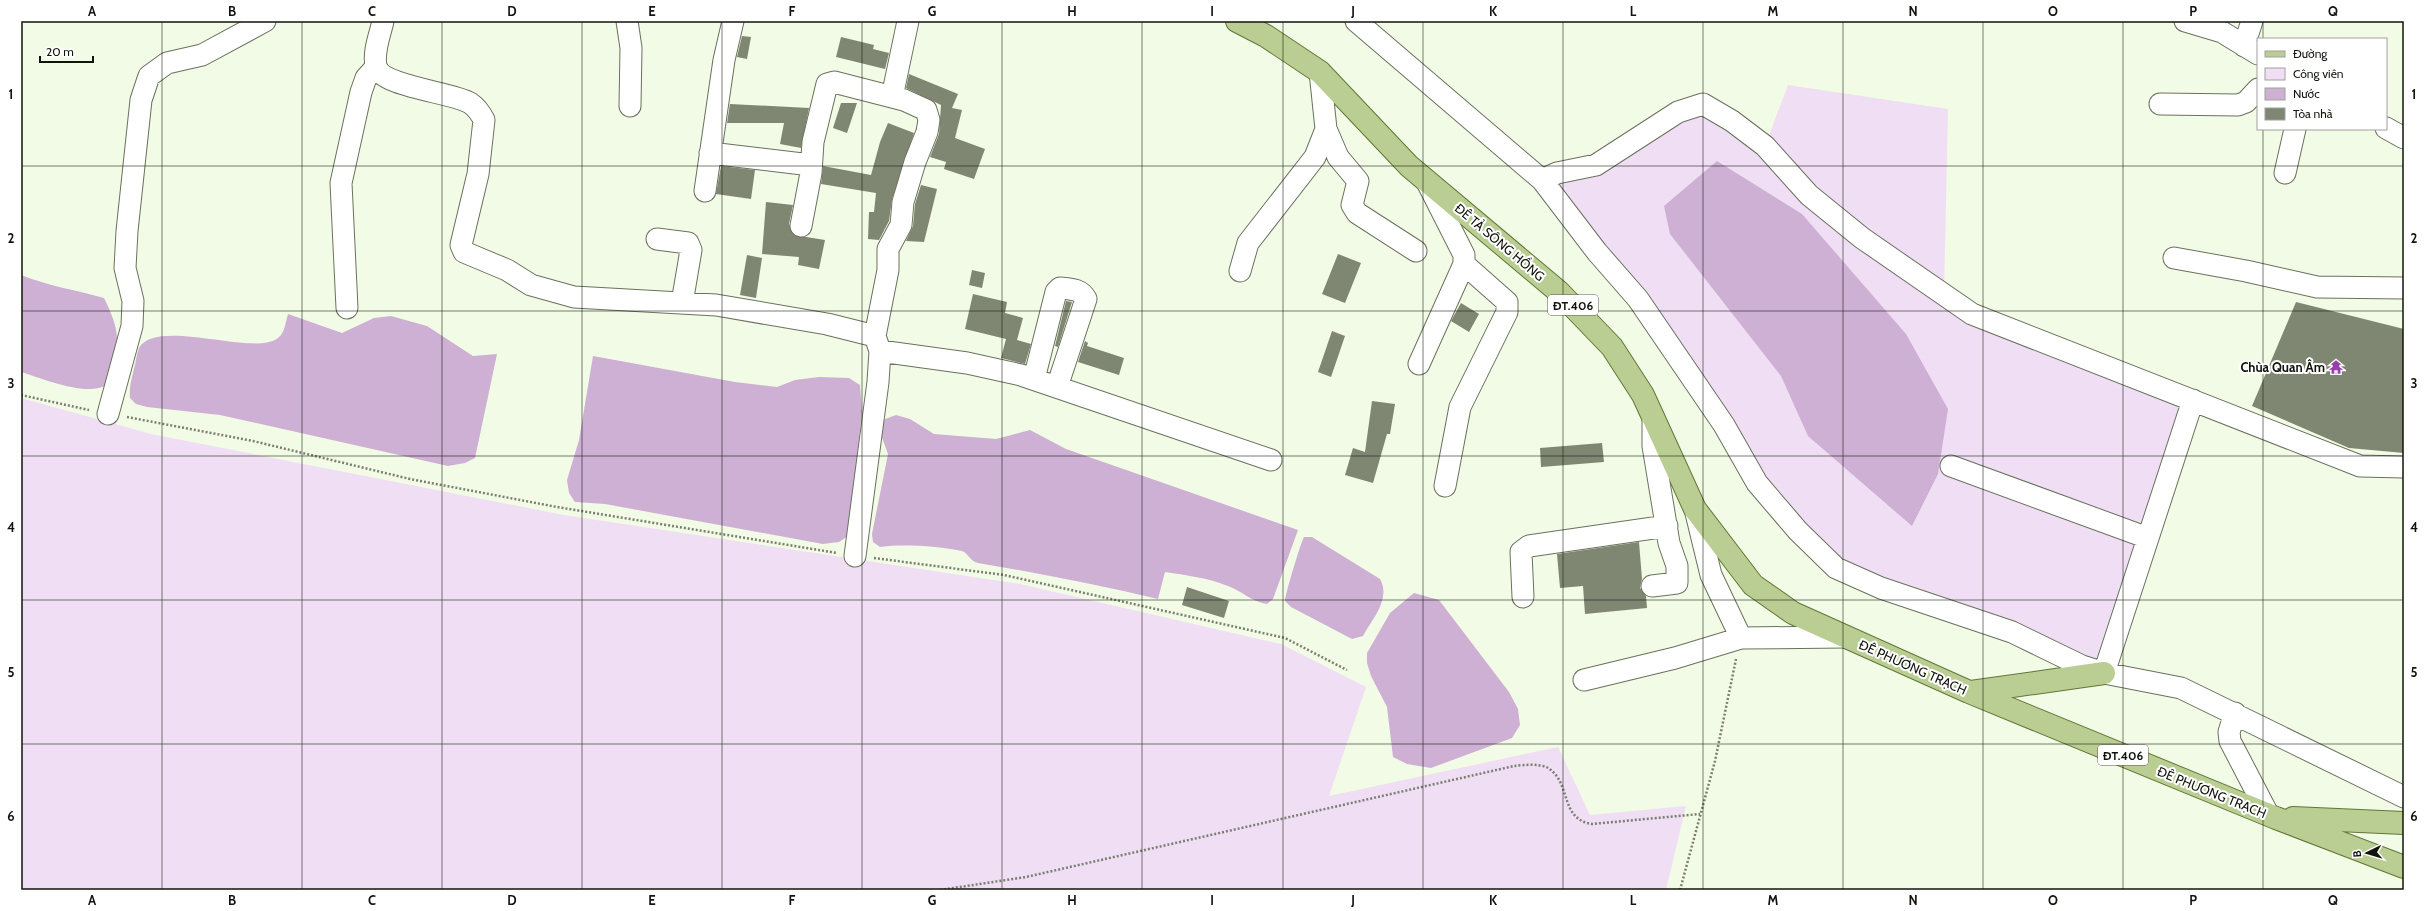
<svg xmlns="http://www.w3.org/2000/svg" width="2425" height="911" font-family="Cabin,sans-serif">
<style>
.green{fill:#f0def4}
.water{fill:#cdb0d3}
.building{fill:#7f8773}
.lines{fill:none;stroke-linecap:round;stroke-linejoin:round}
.minor-casing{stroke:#6a715e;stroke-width:23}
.major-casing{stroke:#617735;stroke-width:24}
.path{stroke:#797f71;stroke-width:2.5;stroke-dasharray:2 2;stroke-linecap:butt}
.minor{stroke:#fff;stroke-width:21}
.major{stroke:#bace93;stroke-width:22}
.grid{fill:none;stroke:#11140d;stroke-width:1;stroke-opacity:0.55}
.labels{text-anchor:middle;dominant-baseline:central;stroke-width:4;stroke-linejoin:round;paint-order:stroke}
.shield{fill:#fff;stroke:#585a56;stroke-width:1}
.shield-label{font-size:12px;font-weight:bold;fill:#11140d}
.street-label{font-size:13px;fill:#11140d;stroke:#fff}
.poi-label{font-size:13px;font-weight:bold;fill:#11140d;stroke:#fff;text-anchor:end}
.neatline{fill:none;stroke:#11140d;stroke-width:1.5}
.grid-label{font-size:13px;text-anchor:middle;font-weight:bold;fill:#11140d}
</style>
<rect width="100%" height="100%" fill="#f2fbe5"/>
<!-- green -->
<path class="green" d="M1788 85 1948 109 1944 294 2193 400 2104 673 1836 568 1798 531 1542 180 1703 104 1765 146Z
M21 398 151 434 564 515 1020 584 1281 644 1366 687 1329 796 1558 747 1590 815 1686 806 1666 890H21Z"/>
<!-- water -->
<path class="water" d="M1717 161 1802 214 1906 334 1948 409 1938 474 1912 526 1808 436 1781 376 1670 234 1664 206Z
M21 275C48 286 76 290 104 298 123 337 119 345 107 385 86 397 44 379 21 372Z
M288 314 342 333 374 318 391 316 427 326 473 356 497 354 475 458 465 463 448 466 220 415 147 407 136 404 130 398C129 387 132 377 135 365 136 360 137 353 139 348 155 318 249 354 275 340 285 335 285 324 288 314Z
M593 356 735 382 777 387 795 380 819 377 849 378 860 385 862 412 848 536 839 542 823 544 605 504 575 502 569 493 567 480 579 440Z
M896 415 910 419 934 434 996 439 1030 430 1066 449 1298 530 1273 599 1267 604C1252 602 1242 591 1228 586 1208 578 1186 575 1165 572L1158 599C1098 585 1038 573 978 563 971 562 968 553 962 551 938 546 903 544 880 547L873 542 872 534 888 454 880 432 885 419Z
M1304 537H1312L1380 579C1391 599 1373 618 1363 636L1352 639 1291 607 1285 601C1285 595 1301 542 1304 537Z
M1414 593 1439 600 1509 692 1518 709 1520 725 1512 738 1431 768 1407 764 1393 757 1387 707 1371 676 1367 663V653L1390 613Z"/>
<!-- building -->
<path class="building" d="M742 36 751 37 747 59 737 57Z
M841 37 874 45 873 49 889 53 885 69 836 57Z
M909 74 958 94 952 108 962 110 955 138 985 149 974 179 944 169 946 162 930 157 939 134 941 105 906 88Z
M841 103H857L847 133 833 128Z
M730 104 809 108 801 148 780 144 784 123H727Z
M888 123 914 133 892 199 889 221 879 240 868 239 869 212H874L876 193 821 184 823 166 871 175 880 142Z
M721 166 755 170 751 199 716 194Z
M921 185 937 189 924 242 906 241 913 226 915 204Z
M766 202 793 205 789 224 794 235 825 240 819 269 798 265 799 257 762 254Z
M1338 254 1361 263 1345 303 1322 294Z
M747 255 762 258 756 298 740 295Z
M972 270 985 273 982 288 969 285Z
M973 294 1007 302 1005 313 1023 318 1017 340 1031 344 1025 364 1001 358 1006 339 965 329Z
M1066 301 1072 302 1058 347 1055 346Z
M2296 302 2404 329V453L2349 448 2252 406Z
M1461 303 1479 314 1469 332 1451 321Z
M1332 331 1345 336 1331 377 1318 372Z
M1085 341 1088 343 1087 346 1124 358 1119 375 1078 362Z
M1372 401 1395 404 1390 434H1387L1373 483 1345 475 1353 448 1365 452Z
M1602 443 1604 462 1541 467 1540 448Z
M1639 542 1642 579 1640 588 1646 596 1647 608 1585 614 1583 586 1560 588 1557 554Z
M1187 587 1229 601 1224 618 1182 605Z"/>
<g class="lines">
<defs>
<path id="minor" d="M383 21C380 35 373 51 376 66 381 87 452 92 470 103 476 107 481 114 484 120L478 174 461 245 464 252 507 270 531 285 574 297 716 305 827 324 875 336
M627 21 631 48 630 106
M1356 21 1542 180 1597 252 1638 299 1724 425 1757 483 1798 531 1836 568 1881 588 2012 632 2082 666 2104 673 2181 688 2404 797
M2185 21 2222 32 2258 54
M2244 46 2252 21
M892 97 908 21
M2160 104 2238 105 2246 102 2258 89
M2386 128 2404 138
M1326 129 1338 157 1358 181 1352 205 1357 213 1416 251
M710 153 811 165
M2285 173 2295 129
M1542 180 1557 173 1596 165 1678 112 1703 104 1732 121 1765 146 1809 195 1862 238 1972 314 2360 466 2404 467
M705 191 724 60 733 21
M801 226 811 173 813 142 827 84 834 82 904 100 926 110 929 120 927 132 915 162 903 202 901 225 888 249V270L875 336 880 351 878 382 855 556
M657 239 688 243 691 250 682 303
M2174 258 2246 271 2317 287 2404 288
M1240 271 1248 243 1315 157 1326 129 1320 72
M347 308 341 183 361 92 366 78 376 67
M880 351 967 363 1021 375 1271 460
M1419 364 1464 264V255L1426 180
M1034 379 1056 292 1060 288C1071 289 1081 289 1086 299L1057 387
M108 414 132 326 133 301 125 268 127 231 141 100 149 76 167 63 202 55 265 21
M1951 466 2148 538
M1445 486 1460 407 1507 312V302L1464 264
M1695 509 1711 575 1741 638
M1652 586 1677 583V566L1669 543 1653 446V417
M1523 597 1521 552 1529 546 1667 526
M2104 673 2193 400
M1584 680 1675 658 1741 638 1845 637
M2235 713 2229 732 2230 741 2268 814"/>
<path id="major" d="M1237 21 1266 36 1320 72 1409 166 1559 292 1612 347 1643 395 1695 509 1753 585 1793 613 1969 692 2276 818 2404 867
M1971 692 2104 673
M2293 818 2404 823"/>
</defs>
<!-- minor casing -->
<use href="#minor" class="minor-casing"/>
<!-- major casing -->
<use href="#major" class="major-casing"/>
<!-- path -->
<path class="path" d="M21 395 89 410
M127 417 253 441 410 479 557 507 837 553
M874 558 1004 575 1285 638 1347 670
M940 890 1026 877 1514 766C1524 765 1539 763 1548 768 1572 783 1559 819 1592 824L1700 814
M1680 890 1715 761 1736 659"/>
<!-- minor -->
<use href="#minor" class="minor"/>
<!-- major -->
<use href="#major" class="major"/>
</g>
<!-- grid -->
<path class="grid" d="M162 21V890M302 21V890M442 21V890M582 21V890M722 21V890M862 21V890M1002 21V890M1142 21V890M1283 21V890M1423 21V890M1563 21V890M1703 21V890M1843 21V890M1983 21V890M2123 21V890M2263 21V39M2263 129V890M21 166H2404M21 311H2404M21 456H2404M21 600H2404M21 744H2404"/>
<!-- icons -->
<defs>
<symbol id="temple-bare" viewBox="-9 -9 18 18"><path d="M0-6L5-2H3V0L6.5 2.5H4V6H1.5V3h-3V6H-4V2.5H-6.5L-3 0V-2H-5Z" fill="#993fab" stroke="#fff" stroke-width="2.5" paint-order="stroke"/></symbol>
</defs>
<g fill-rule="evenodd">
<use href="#temple-bare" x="2326" y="357" width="20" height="20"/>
</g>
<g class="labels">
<!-- shield labels -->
<g class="shield">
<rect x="1548" y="295" width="50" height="20" rx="3"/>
<rect x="2098" y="745" width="50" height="20" rx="3"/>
</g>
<g class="shield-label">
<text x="1573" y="305">ĐT.406</text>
<text x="2123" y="755">ĐT.406</text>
</g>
<!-- street labels -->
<g class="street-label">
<text transform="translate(1500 242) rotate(40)">ĐÊ TẢ SÔNG HỒNG</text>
<text transform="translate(1913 667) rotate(24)">ĐÊ PHƯƠNG TRẠCH</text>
<text transform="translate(2212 792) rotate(22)">ĐÊ PHƯƠNG TRẠCH</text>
</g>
<!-- poi labels -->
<g class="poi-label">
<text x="2325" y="367">Chùa Quan Âm</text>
</g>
</g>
<!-- border -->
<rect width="2425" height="911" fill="none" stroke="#ffffff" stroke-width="44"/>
<!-- legend -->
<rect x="2257" y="38" width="130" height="92" fill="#ffffff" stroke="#a0a19e"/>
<rect x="2265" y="51" width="20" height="6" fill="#bace93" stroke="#a0a19e"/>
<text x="2293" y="58" font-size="12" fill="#11140d">Đường</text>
<rect x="2265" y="68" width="20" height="12" fill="#f0def4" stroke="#a0a19e"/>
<text x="2293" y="78" font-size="12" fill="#11140d">Công viên</text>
<rect x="2265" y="88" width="20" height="12" fill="#cdb0d3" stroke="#a0a19e"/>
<text x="2293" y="98" font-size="12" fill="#11140d">Nước</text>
<rect x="2265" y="108" width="20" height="12" fill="#7f8773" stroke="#a0a19e"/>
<text x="2293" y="118" font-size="12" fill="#11140d">Tòa nhà</text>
<!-- north arrow -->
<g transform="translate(2367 853) rotate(265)" stroke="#ffffff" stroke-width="3" paint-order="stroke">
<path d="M0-3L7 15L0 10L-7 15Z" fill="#11140d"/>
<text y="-6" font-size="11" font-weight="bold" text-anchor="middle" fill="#11140d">B</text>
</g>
<!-- scale -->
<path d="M40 56v6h53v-6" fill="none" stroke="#11140d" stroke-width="2"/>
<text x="46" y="56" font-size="12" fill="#11140d" stroke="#ffffff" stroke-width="3" paint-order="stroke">20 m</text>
<rect x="22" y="22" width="2381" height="867" class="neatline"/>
<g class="grid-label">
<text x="92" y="16">A</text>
<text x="232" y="16">B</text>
<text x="372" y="16">C</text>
<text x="512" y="16">D</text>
<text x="652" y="16">E</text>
<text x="792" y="16">F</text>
<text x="932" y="16">G</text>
<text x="1072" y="16">H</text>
<text x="1212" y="16">I</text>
<text x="1353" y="16">J</text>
<text x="1493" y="16">K</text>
<text x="1633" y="16">L</text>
<text x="1773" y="16">M</text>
<text x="1913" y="16">N</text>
<text x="2053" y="16">O</text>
<text x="2193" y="16">P</text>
<text x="2333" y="16">Q</text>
<text x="11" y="99">1</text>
<text x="2414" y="99">1</text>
<text x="11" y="243">2</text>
<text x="2414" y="243">2</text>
<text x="11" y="388">3</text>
<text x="2414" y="388">3</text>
<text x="11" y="532">4</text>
<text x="2414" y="532">4</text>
<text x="11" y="677">5</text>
<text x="2414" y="677">5</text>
<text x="11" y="821">6</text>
<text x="2414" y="821">6</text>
<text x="92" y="905">A</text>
<text x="232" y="905">B</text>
<text x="372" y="905">C</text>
<text x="512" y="905">D</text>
<text x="652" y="905">E</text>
<text x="792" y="905">F</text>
<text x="932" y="905">G</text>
<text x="1072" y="905">H</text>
<text x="1212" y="905">I</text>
<text x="1353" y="905">J</text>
<text x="1493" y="905">K</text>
<text x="1633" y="905">L</text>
<text x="1773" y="905">M</text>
<text x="1913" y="905">N</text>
<text x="2053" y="905">O</text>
<text x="2193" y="905">P</text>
<text x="2333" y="905">Q</text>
</g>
</svg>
